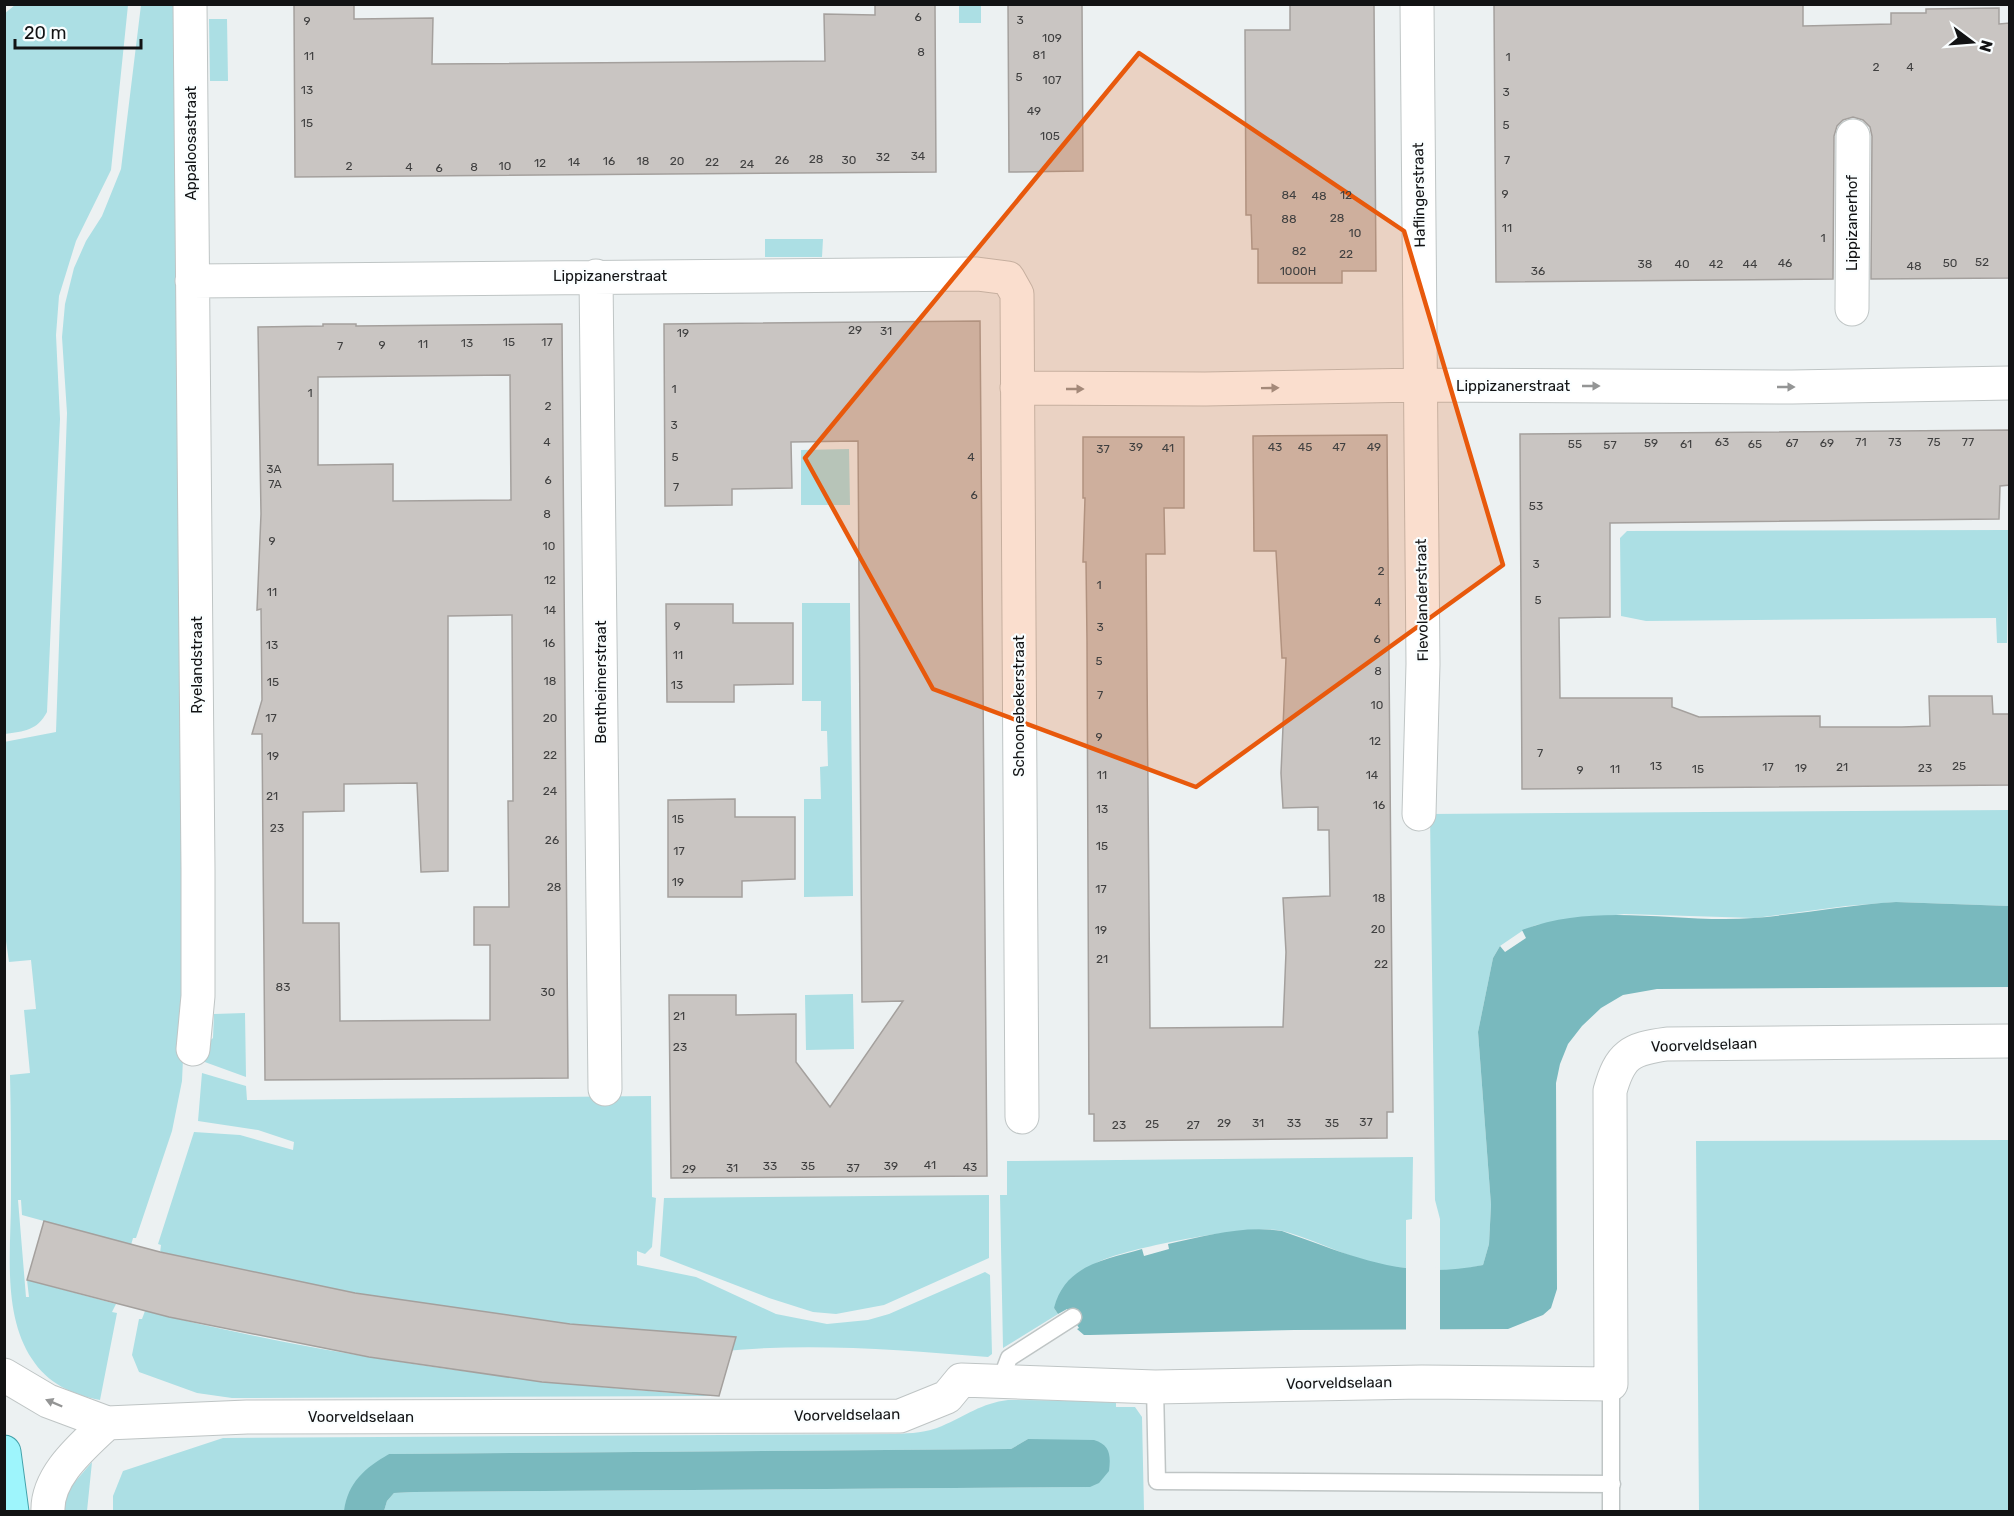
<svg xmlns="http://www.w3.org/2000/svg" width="2014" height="1516" font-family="Rubik,sans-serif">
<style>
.green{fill:#acdfe4}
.water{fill:#79b9be}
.pier{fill:#ecf1f2}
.building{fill:#c9c5c2;stroke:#a4a09d;stroke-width:1.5;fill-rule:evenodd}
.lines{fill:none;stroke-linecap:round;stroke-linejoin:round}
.lane-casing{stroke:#bfc5c5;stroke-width:19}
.street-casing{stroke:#bfc5c5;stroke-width:35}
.primary-casing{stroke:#43a1aa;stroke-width:35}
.lane{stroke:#fff;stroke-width:16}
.street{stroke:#fff;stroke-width:33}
.primary{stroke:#9ef5fc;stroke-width:33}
.oneway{fill:#949595}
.marked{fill:#e8590c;fill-opacity:0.2;stroke:#e8590c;stroke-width:4.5;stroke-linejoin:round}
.labels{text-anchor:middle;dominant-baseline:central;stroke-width:4.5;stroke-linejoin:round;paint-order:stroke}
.number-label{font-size:12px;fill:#404040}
.street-label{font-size:15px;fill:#121314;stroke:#fafeff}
</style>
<rect width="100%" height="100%" fill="#ecf1f2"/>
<!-- green -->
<path class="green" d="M15 5H128L111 170 76 241 59 296 56 335 60 419 47 712C37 731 24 731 5 734L4 14Z
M141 5H176L185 1015 182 1081 172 1131 136 1238H133L131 1245 22 1215 21 1200H18L26 1297H29L27 1280 116 1304 112 1312 117 1313 100 1400C73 1395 47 1383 32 1359 2 1314 11 1249 11 1198 11 1157 11 1116 10 1075L30 1073 24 1010 36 1009 31 960 9 962 5 934 4 742 56 732 67 413 62 337 65 304 74 268 86 241 102 216 121 169Z
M959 5H981V23H959Z
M209 19H227L228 81H210Z
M765 239H823L822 257H765Z
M849 449 850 505H801V450Z
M2009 530 2007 643H1997L1996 618 1646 621 1621 616 1620 538 1627 531Z
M802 603H850L853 896 804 897V799H821L820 767 828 766 827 731H821V701H802Z
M2009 810V906L1896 902 1846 906 1755 918 1624 914 1536 925 1522 931 1500 946 1493 958 1478 1032 1491 1205 1489 1244 1483 1265 1451 1272 1440 1271V1219L1435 1200 1430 814Z
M853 994 854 1049 806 1050 805 995Z
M245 1013 246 1077 202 1061 204 1046 213 1038 214 1014Z
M202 1073 246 1086 247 1100 651 1096 652 1197 656 1198 652 1247 645 1254 637 1251V1265L696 1277 776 1314 827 1324 868 1320 889 1314 985 1272 990 1275 992 1354 988 1357C880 1348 776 1340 669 1358L160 1253 161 1245 158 1244 194 1132 240 1135 293 1150 294 1142 258 1130 198 1121Z
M2009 1140V1511H1699L1696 1141Z
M1413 1157 1412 1219 1406 1220V1268C1363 1267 1324 1242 1283 1231 1254 1223 1126 1248 1098 1262 1085 1268 1065 1297 1054 1308L1058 1314 1003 1348 1000 1195H1007V1161Z
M989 1195V1258L884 1305 836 1314 813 1312 769 1298 660 1256 664 1198Z
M145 1311C333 1358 526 1384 719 1396L232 1398 197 1393 139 1372 132 1355 139 1319H142Z
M1008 1400 1116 1401V1407H1135L1142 1417 1144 1511H384L387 1501 394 1493 414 1492 1090 1487 1028 1439 1011 1449 389 1454 344 1511 113 1512V1496L123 1471 223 1438 895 1434C911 1433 927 1433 942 1426 965 1416 982 1403 1008 1400Z
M92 1462 87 1511 61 1512 67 1491Z"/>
<!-- water -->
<path class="water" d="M1896 902 2009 906V987L1657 989 1623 995 1601 1008 1582 1026 1568 1044 1560 1064 1556 1083 1557 1289 1551 1308 1543 1315 1508 1329 1294 1330 1090 1335H1084L1077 1329 1079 1328 1067 1309 1058 1314 1054 1308C1065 1265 1104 1260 1142 1249L1144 1256 1169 1249 1168 1244C1205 1236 1244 1225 1282 1231 1353 1256 1405 1281 1483 1265L1489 1244 1491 1205 1478 1032 1493 958 1500 946 1505 952 1526 938 1522 930C1598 901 1677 924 1754 918 1802 914 1848 905 1896 902Z
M1028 1439 1094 1440C1110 1445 1111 1455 1109 1471L1099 1483 1090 1487 414 1492 394 1493 387 1501 384 1511H344C348 1482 365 1468 389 1454L1011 1449Z"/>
<!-- pier -->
<path class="pier" d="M1406 1265 1440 1268V1333H1406Z"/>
<!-- building -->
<path class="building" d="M294 4H354V19L433 18 432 64 825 61 824 14 875 15V4H935L936 172 295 177Z
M1008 4H1082L1083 171 1009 172Z
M1374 4 1376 271H1342V283H1258V249H1252L1251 215H1246L1245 30H1290V5Z
M1803 4V26L1891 24V13H1926V9L1999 8V24L2010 23V278L1871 279 1872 136 1870 127 1863 120 1853 117 1843 120 1837 126 1834 136 1833 279 1496 282 1494 5Z
M980 321 987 1176 671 1178 669 995H736V1015L796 1014V1062L830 1107 903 1001 862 1002 858 441 791 442 792 488 732 489V505L665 506 664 324Z
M323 324H356V326L562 324 568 1078 265 1080 262 734H252L262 700 261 609 257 610 261 514 258 327 323 326ZM510 375 511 500 393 501V464L318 465V377ZM512 615 513 801H508L509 907H474V945H490V1020L340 1021 339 923H303V812L344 811V784L417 783 421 872 448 871V616Z
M2010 430V485L2000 486 1999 519 1610 523V617L1559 618 1560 698H1672V707L1699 717 1820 716V727H1902L1930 726 1929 696H1992L1993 714H2010V785L1522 789 1520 434Z
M1387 435 1393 1112H1387V1138L1094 1141V1114H1089L1087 641 1086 562H1083L1085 498H1083V437H1184V508H1164L1165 554H1146L1150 1028 1283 1027 1286 952 1283 898 1330 896 1329 830H1318V807L1283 808 1281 773 1286 658H1282L1276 551H1254L1253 436Z
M666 604H733V623H793V684L734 685V702H667Z
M735 799V817H795V879L742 881V897H668V800Z
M44 1221 160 1252 355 1293 570 1324 736 1337 719 1396 542 1382 369 1357 169 1317 27 1280Z"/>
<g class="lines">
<defs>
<path id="lane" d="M1000 1382 1009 1358 1073 1317
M1611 1384V1512
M1155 1387 1157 1481 1612 1484"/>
<path id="street" d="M190 4 198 869V996L193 1049
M1417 4 1423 664 1419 814
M596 276 605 1089
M192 281 977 274 1008 278 1017 294 1022 1117
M1852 309 1853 136
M1017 388 1205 389 1420 385 1792 387 2010 383
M4 1375 48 1401 107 1423 247 1417 900 1416 947 1397 961 1380 1155 1387 1422 1382 1611 1384 1610 1091C1620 1055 1630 1049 1667 1044L2010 1041
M48 1512C46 1476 83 1446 107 1423"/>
<path id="primary" d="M4 1452 12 1512"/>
</defs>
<!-- lane casing -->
<use href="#lane" class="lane-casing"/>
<!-- street casing -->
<use href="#street" class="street-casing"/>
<!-- primary casing -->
<use href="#primary" class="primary-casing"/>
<!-- lane -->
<use href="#lane" class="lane"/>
<!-- street -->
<use href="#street" class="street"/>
<!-- primary -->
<use href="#primary" class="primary"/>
</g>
<!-- one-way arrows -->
<defs><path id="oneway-solid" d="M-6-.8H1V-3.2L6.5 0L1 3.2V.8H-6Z" transform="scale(1.5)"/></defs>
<g class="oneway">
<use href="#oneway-solid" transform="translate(1591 386)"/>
<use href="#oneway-solid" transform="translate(1786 387)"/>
<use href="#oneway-solid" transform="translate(1270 388) rotate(-1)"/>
<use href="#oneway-solid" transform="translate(1075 389)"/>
<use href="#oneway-solid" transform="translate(54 1403) rotate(-157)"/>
</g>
<!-- marked area -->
<path class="marked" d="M1139 53 1404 231 1503 565 1196 787 933 689 805 458Z"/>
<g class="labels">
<!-- number labels -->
<g class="number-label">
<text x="918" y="17">6</text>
<text x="1020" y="20">3</text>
<text x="307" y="21">9</text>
<text x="1052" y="38">109</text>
<text x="921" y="52">8</text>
<text x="1039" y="55">81</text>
<text x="309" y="56">11</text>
<text x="1508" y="57">1</text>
<text x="1876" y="67">2</text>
<text x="1910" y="67">4</text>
<text x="1019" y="77">5</text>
<text x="1052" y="80">107</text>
<text x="307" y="90">13</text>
<text x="1506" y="92">3</text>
<text x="1034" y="111">49</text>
<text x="307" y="123">15</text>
<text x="1506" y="125">5</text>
<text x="1050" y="136">105</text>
<text x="918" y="156">34</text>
<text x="883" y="157">32</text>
<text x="816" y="159">28</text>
<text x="782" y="160">26</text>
<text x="849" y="160">30</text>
<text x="1507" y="160">7</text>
<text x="609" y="161">16</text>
<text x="643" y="161">18</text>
<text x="677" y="161">20</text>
<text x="574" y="162">14</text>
<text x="712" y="162">22</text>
<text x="540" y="163">12</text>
<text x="747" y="164">24</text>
<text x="349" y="166">2</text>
<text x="505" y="166">10</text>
<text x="409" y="167">4</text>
<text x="474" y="167">8</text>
<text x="439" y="168">6</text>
<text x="1505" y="194">9</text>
<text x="1289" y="195">84</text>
<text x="1346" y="195">12</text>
<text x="1319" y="196">48</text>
<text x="1337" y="218">28</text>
<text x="1289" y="219">88</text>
<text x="1507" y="228">11</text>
<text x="1355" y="233">10</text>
<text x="1823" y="238">1</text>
<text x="1299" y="251">82</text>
<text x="1346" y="254">22</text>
<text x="1982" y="262">52</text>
<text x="1785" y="263">46</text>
<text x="1950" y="263">50</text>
<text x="1645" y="264">38</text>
<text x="1682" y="264">40</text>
<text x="1716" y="264">42</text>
<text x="1750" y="264">44</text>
<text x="1914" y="266">48</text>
<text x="1298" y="271">1000H</text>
<text x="1538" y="271">36</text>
<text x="855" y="330">29</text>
<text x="886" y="331">31</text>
<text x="683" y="333">19</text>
<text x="509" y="342">15</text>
<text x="547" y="342">17</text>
<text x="467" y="343">13</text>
<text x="423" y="344">11</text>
<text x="382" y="345">9</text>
<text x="340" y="346">7</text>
<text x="674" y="389">1</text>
<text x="310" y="393">1</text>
<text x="548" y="406">2</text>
<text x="674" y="425">3</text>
<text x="547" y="442">4</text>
<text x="1722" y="442">63</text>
<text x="1861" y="442">71</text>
<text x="1895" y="442">73</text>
<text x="1934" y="442">75</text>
<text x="1968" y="442">77</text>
<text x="1651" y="443">59</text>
<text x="1792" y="443">67</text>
<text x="1827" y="443">69</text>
<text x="1575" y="444">55</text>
<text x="1686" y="444">61</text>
<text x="1755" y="444">65</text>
<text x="1610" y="445">57</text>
<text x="1136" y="447">39</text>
<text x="1275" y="447">43</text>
<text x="1305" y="447">45</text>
<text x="1339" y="447">47</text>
<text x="1374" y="447">49</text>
<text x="1168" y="448">41</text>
<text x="1103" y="449">37</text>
<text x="675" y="457">5</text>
<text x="971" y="457">4</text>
<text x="274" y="469">3A</text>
<text x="548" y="480">6</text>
<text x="275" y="484">7A</text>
<text x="676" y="487">7</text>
<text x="974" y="495">6</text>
<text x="1536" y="506">53</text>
<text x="547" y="514">8</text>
<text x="272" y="541">9</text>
<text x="549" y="546">10</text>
<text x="1536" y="564">3</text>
<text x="1381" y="571">2</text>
<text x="550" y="580">12</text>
<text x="1099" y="585">1</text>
<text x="272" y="592">11</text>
<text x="1538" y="600">5</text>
<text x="1378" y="602">4</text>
<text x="550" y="610">14</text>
<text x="677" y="626">9</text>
<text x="1100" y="627">3</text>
<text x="1377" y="639">6</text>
<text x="549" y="643">16</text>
<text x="272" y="645">13</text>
<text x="678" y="655">11</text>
<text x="1099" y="661">5</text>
<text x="1378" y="671">8</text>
<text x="550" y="681">18</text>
<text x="273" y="682">15</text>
<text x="677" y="685">13</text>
<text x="1100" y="695">7</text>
<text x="1377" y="705">10</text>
<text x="271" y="718">17</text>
<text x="550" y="718">20</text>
<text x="1099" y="737">9</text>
<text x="1375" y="741">12</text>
<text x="1540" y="753">7</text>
<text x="550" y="755">22</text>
<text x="273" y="756">19</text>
<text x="1656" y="766">13</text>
<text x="1959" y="766">25</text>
<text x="1768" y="767">17</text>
<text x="1842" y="767">21</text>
<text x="1801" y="768">19</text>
<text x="1925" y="768">23</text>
<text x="1615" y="769">11</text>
<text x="1698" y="769">15</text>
<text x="1580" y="770">9</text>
<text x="1102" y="775">11</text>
<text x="1372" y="775">14</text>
<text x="550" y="791">24</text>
<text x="272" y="796">21</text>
<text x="1379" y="805">16</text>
<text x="1102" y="809">13</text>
<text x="678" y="819">15</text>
<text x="277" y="828">23</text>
<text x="552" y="840">26</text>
<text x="1102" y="846">15</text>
<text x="679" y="851">17</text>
<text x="678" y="882">19</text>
<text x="554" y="887">28</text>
<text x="1101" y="889">17</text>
<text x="1379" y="898">18</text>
<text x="1378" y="929">20</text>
<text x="1101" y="930">19</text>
<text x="1102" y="959">21</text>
<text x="1381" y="964">22</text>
<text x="283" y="987">83</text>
<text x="548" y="992">30</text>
<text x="679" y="1016">21</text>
<text x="680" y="1047">23</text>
<text x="1366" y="1122">37</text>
<text x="1224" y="1123">29</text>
<text x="1258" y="1123">31</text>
<text x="1294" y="1123">33</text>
<text x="1332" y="1123">35</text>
<text x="1152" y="1124">25</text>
<text x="1119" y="1125">23</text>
<text x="1193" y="1125">27</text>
<text x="930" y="1165">41</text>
<text x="770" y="1166">33</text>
<text x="808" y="1166">35</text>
<text x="891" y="1166">39</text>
<text x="970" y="1167">43</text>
<text x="732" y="1168">31</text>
<text x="853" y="1168">37</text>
<text x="689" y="1169">29</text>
</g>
<!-- street labels -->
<g class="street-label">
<text transform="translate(191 143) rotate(-90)">Appaloosastraat</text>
<text transform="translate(1419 195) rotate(-91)">Haflingerstraat</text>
<text transform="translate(1852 223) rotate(-90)">Lippizanerhof</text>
<text x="610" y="276">Lippizanerstraat</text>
<text x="1513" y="386">Lippizanerstraat</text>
<text transform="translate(1422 600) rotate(-91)">Flevolanderstraat</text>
<text transform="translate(197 665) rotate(-90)">Ryelandstraat</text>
<text transform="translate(601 682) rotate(-90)">Bentheimerstraat</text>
<text transform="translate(1019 706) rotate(-90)">Schoonebekerstraat</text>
<text transform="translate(1704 1045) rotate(-2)">Voorveldselaan</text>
<text transform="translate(1339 1383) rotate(-1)">Voorveldselaan</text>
<text transform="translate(847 1415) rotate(-1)">Voorveldselaan</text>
<text x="361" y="1417">Voorveldselaan</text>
</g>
</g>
<!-- border -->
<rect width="2014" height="1516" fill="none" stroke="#121314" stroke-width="12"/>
<!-- north arrow -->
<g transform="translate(1972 42) rotate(106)" stroke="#fafeff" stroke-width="4.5" paint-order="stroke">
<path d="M0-4.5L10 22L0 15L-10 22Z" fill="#121314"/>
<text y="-9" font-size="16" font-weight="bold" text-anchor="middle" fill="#121314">N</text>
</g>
<!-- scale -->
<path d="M15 39v9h126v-9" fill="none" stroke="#121314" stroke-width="3"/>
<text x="24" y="39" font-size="18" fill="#121314" stroke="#fafeff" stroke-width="4.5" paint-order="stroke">20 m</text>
</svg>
